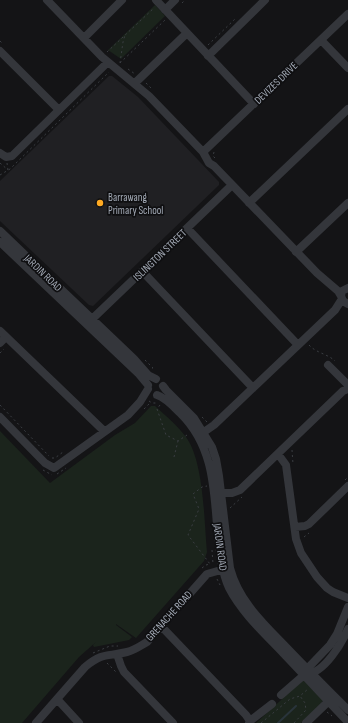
<svg xmlns="http://www.w3.org/2000/svg" width="348" height="723" font-family="'Sofia Sans Condensed',sans-serif">
<style>
.built{fill:#202023}
.green{fill:#1b241c}
.lines{fill:none;stroke-linecap:round;stroke-linejoin:round}
.stream{stroke:#29343b;stroke-width:2}
.path{stroke:#3a3d42;stroke-width:1;stroke-dasharray:2 3;stroke-linecap:butt}
.minor{stroke:#34363b;stroke-width:8}
.poi-dot{fill:#fa2;stroke:#0f0f11;stroke-width:1.5}
.labels{text-anchor:middle;dominant-baseline:central;stroke-width:3.5;stroke-linejoin:round;paint-order:stroke}
.street-label{font-size:11px;fill:#a4abb7;stroke:#0f0f11}
.poi-label{font-size:11px;fill:#a4abb7;stroke:#0f0f11;text-anchor:start}
</style>
<rect width="100%" height="100%" fill="#141416"/>
<!-- built -->
<path class="built" d="M109 76H112L138 97 219 182V185L93 306 89 305 0 221V181Z"/>
<!-- green -->
<path class="green" d="M155 5 165 16 121 59 108 50Z
M151 406H155C166 416 177 425 186 437 204 462 204 520 207 552L204 561 136 638 116 624V625L132 637 129 640 94 647 93 645 96 642 79 657 22 723H0V431L50 483 115 435 135 423Z
M305 678 323 700 321 704 301 723H256Z"/>
<g class="lines">
<!-- stream -->
<path class="stream" d="M278 723 296 706"/>
<!-- path -->
<path class="path" d="M182 3 185 0
M0 41 3 44
M208 45 236 18
M107 52 154 8
M120 63 165 20
M120 63 123 42 125 35
M128 69 135 74
M146 83 151 88
M214 152 213 156 215 158
M0 163 8 170
M7 163 8 170
M0 175 10 169 109 72
M309 345C316 353 328 354 335 361
M0 353 4 349
M145 360 153 368 152 369
M149 401 152 403H156
M0 405 49 456
M160 405 157 409 166 435 178 441 187 435
M144 409 150 403
M202 417 207 422
M292 450 293 464
M174 457 178 441
M52 458H55L63 452
M43 470 52 475
M57 474 66 468
M345 480 348 477
M230 508 242 497
M304 537 309 533
M212 550 213 564
M202 568 206 565 210 564 188 535 199 509 193 494 202 487 207 486
M217 579 220 585
M93 653 110 646H118
M107 663 116 672
M327 712 332 716
M261 723 290 699 300 696 308 689
M294 723 306 710 305 703 300 696"/>
<!-- minor -->
<path class="minor" d="M47 0 102 57 149 96 203 152 209 163 214 166 317 273 338 291 341 296
M156 0 254 104
M165 10 175 0
M84 38 122 0
M321 40 348 68
M0 51 59 110
M208 56 265 0
M135 83 187 33
M203 152 348 14
M0 153 6 157 12 156 108 62
M249 203 348 109
M187 228 298 345
M0 231 134 359 148 375 156 379
M0 242 138 373 148 385
M296 252 348 203
M142 271 253 388
M348 288 342 291 341 296 343 301 348 304
M89 322 232 185
M0 331 104 431
M0 343 6 337
M328 365 348 385
M163 386 166 390 194 418 212 447 216 459 219 476 230 568C239 602 264 624 288 649 308 670 328 690 348 710
M157 395C166 398 173 406 180 413 215 447 214 492 218 538 220 555 222 572 229 588 242 613 264 633 283 653 305 676 326 699 348 722
M0 417 45 463 54 468 128 415 140 402 148 389
M201 434 214 425 335 310 342 299
M278 454 286 465 296 539 301 553 317 577 327 588 333 592 348 598
M217 493H232L240 490 343 391 348 389
M295 527 305 526 309 524 348 486
M161 626 246 715 250 721
M117 654 121 666 124 672 173 723
M307 674C324 673 342 643 348 629
M281 695 304 675 307 669 330 645 337 634 348 607
M57 699 79 723
M36 723 85 667C103 652 107 657 127 652 135 650 140 646 147 642L207 574 228 568
M249 723 250 721 272 704
M306 723 333 697"/>
</g>
<!-- markers -->
<circle class="poi-dot" cx="100" cy="203" r="4"/>
<g class="labels">
<!-- street labels -->
<g class="street-label">
<text transform="translate(276 83) rotate(-44)">DEVIZES DRIVE</text>
<text transform="translate(160 255) rotate(-44)">ISLINGTON STREET</text>
<text transform="translate(43 273) rotate(44)">JARDIN ROAD</text>
<text transform="translate(220 547) rotate(82)">JARDIN ROAD</text>
<text transform="translate(169 616) rotate(-48)">GRENACHE ROAD</text>
</g>
<!-- poi labels -->
<g class="poi-label">
<text x="108" y="197">Barrawang<tspan x="108" dy="13">Primary School</tspan></text>
</g>
</g>
</svg>
